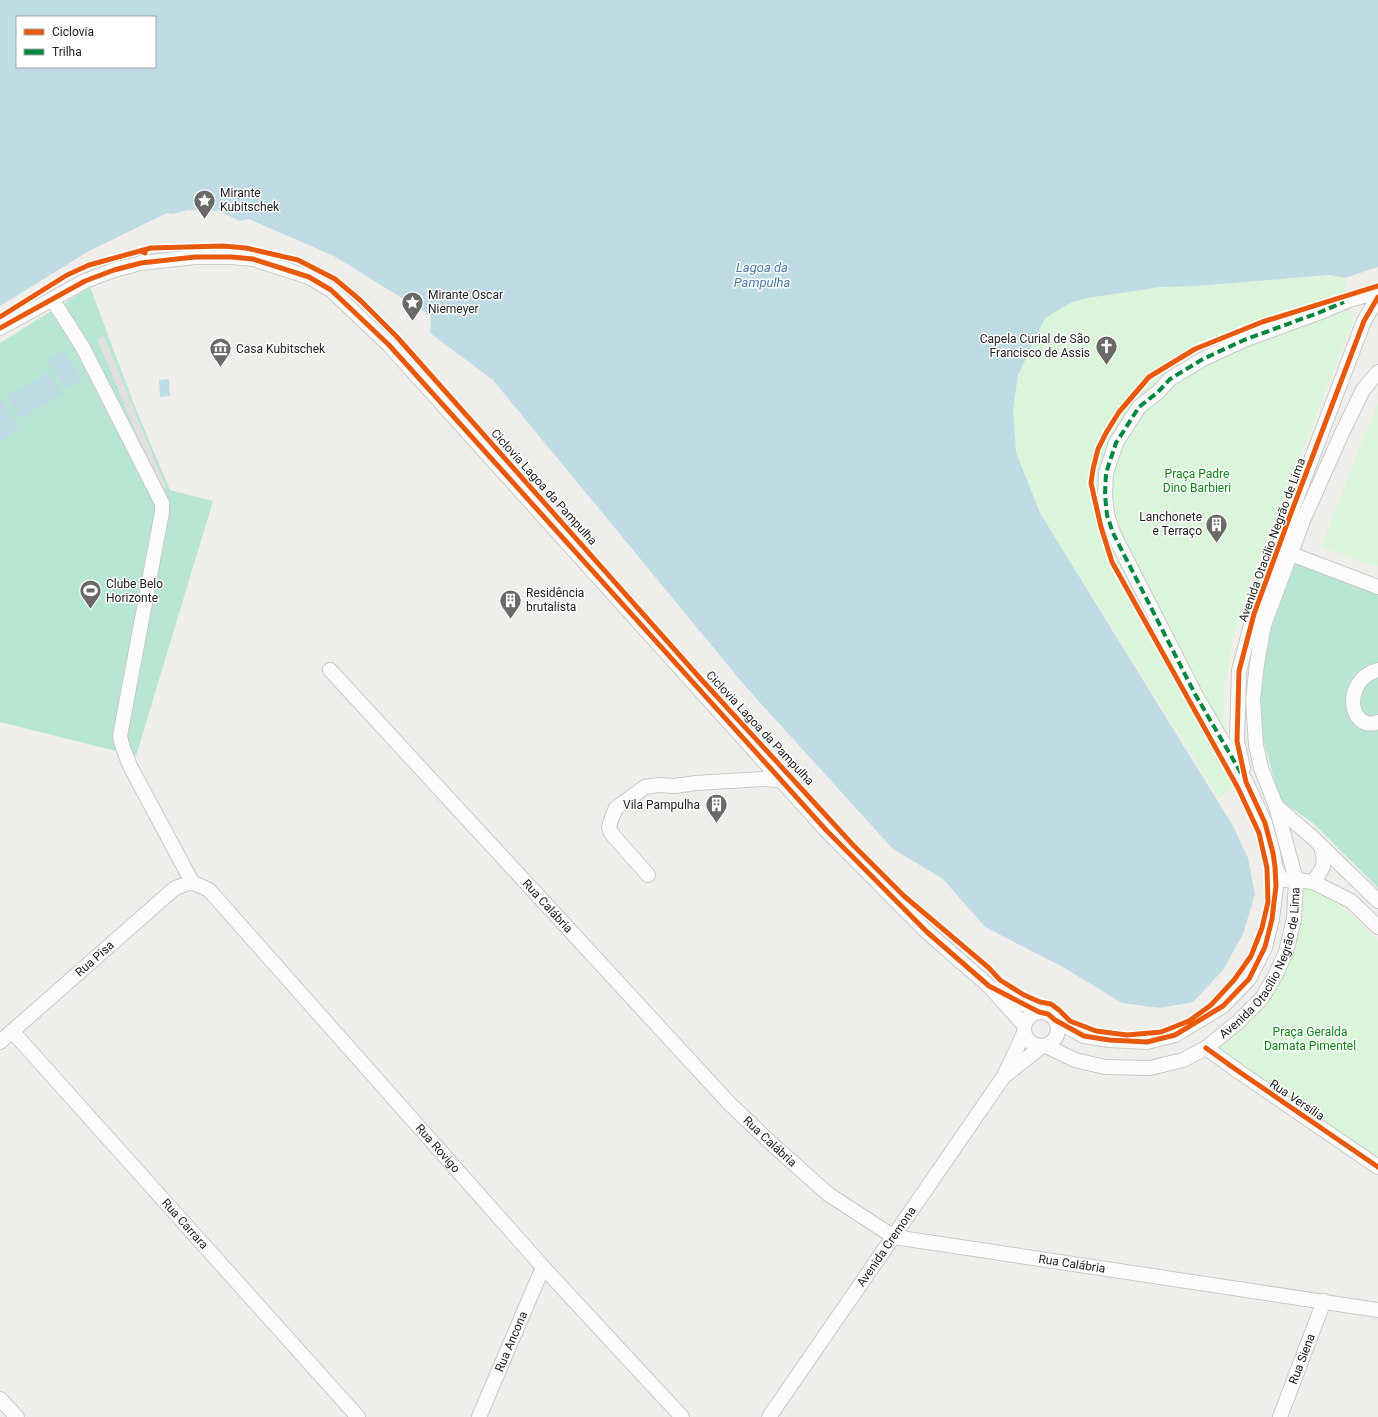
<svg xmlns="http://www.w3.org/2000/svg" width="1378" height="1417" font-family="Roboto,sans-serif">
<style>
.park{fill:#daf5da;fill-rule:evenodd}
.pitch{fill:#b7e6d2}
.parking{fill:#e0dfde}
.water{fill:#bfdbe3;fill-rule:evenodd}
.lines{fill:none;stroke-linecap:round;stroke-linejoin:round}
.minor-casing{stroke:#c9c8c7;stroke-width:16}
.minor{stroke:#fdfcfc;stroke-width:14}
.quiet{stroke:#00873e;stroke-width:4;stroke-dasharray:8 4;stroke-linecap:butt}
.cycleway-casing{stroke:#fff;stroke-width:8}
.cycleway{stroke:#e8590c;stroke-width:5}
.labels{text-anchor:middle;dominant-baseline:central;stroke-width:3;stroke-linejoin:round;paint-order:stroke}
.poi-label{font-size:12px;fill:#222;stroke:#fff;text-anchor:start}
.park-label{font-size:12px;fill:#0c8416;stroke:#fff}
.street-label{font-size:12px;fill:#222;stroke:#fff}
.water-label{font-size:13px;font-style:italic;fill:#4a7aab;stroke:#fff}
</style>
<rect width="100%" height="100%" fill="#f0eeeb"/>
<!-- park -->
<path class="park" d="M1329 276 1345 278 1353 322 1247 591 1232 643 1225 686 1223 714 1238 784 1219 798 1040 513 1016 452 1013 410 1018 375 1045 317 1070 303 1087 298 1160 287 1196 286 1309 277 1317 308 1310 277ZM1317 310 1203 361 1171 380 1159 394 1140 409 1117 444 1108 474 1106 495 1114 534 1099 544 1112 534 1103 495 1106 473 1115 442 1138 406 1170 377 1203 357Z
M1378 403V567L1321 547 1364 436Z
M1297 880 1313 885 1346 910 1378 941V1165L1201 1049 1259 995 1282 952Z"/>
<!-- pitch -->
<path class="pitch" d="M90 287 133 402 170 490 213 501 136 756 0 722V343Z
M1287 557 1378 592V888L1313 823 1280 800 1255 710 1259 650Z"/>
<!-- parking -->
<path class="parking" d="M104 336 166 487 160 490 97 339Z"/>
<!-- water -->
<path class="water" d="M0 0H1378V267L1345 278 1329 275 1196 286 1160 287 1087 298 1070 303 1045 318 1018 375 1013 410 1016 452 1040 513 1233 826 1248 858 1255 894 1243 934 1223 970 1193 1002 1160 1008 1122 1003 1063 967 985 927 943 879 893 849 745 686 493 380 430 333 431 316 334 256 249 219 240 221 219 211 188 210 173 214 167 213 89 251 0 306ZM17 17H155V67H17Z
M64 350 82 379 66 390 47 360Z
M49 372 62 394 20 419 7 397Z
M169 379 170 396 160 397 159 380Z
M2 399 20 429 0 442V400Z"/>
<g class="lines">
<defs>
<g id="minor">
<path d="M52 299 82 346 162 503V512L120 736 122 745 130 766 192 882"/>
<path d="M0 328 85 281 114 270 141 263 195 257H232L253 259 309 277 331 290 389 345 826 830 927 932 989 986 1024 1025"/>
<path d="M1291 554 1378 587"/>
<path id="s1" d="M330 670 729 1103 772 1144 828 1194 894 1237 1378 1310"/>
<path d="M1378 670C1341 680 1349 733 1378 722"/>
<path d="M1243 768 1237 741 1239 671 1254 614 1291 513 1364 321 1378 297"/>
<path d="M1276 806 1312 837 1378 901"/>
<path d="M1275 867 1280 877 1285 880H1296L1313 882 1351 901 1378 927"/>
<path d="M648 875 611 833 609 827 612 817 616 808 645 787 659 785 675 786 696 783 762 779 781 780"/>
<path id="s2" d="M192 882 209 890 543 1267 682 1417"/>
<path d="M1313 882C1324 868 1326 864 1321 846"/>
<path d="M997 990 1039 1012"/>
<circle cx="1041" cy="1029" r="17"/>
<path d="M1055 1020 1084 1036 1109 1040 1147 1042 1175 1035 1223 1006 1249 979 1265 947 1272 919 1276 886 1275 867 1273 853 1265 823 1246 782 1195 694 1114 535 1107 515 1105 495 1106 473 1116 443 1139 407 1158 392 1170 379 1203 359 1244 340 1318 313 1349 300 1378 292"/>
<path id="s3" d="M12 1031 358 1417"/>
<path id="s4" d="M0 1042 175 888 192 882"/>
<path id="s5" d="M1046 1046 1075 1060 1105 1067 1150 1068 1183 1060 1206 1048 1238 1022 1262 998 1275 976 1286 952 1294 919 1296 880 1276 806 1261 768 1256 745 1253 700 1257 664 1264 625 1304 518 1342 433 1363 390 1378 372"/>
<path d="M1206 1048 1238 1071 1378 1167"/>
<path d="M1007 1074 1041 1047"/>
<path d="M0 1399 17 1417"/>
<path id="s6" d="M479 1417 543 1267"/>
<path id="s7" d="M769 1417 1004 1076 1024 1033"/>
<path id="s8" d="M1280 1417 1324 1301"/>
</g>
</defs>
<!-- minor casing -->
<use href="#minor" class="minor-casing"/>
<!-- minor -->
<use href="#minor" class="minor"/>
<!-- quiet -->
<path class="quiet" d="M1241 773 1195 694 1113 533 1107 515 1105 495 1106 473 1116 443 1139 407 1158 392 1170 379 1203 359 1244 340 1318 313 1344 302"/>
<defs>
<path id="cycleway" d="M140 251 151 248 223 246 246 248 298 260 335 279 360 300 397 337 699 677 854 846 904 896 989 968 1000 980 1024 995 1040 1002 1051 1004 1059 1010 1070 1021 1096 1031 1127 1035 1161 1032 1189 1021 1211 1005 1234 980 1251 956 1262 928 1268 902 1267 868 1259 833 1238 788 1112 562 1101 527 1091 483 1093 469 1098 449 1106 433 1119 412 1149 377 1195 349 1262 322 1378 286
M0 317 67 275 89 265 140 251 145 253
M0 328 85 281 114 270 141 263 195 257H232L253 259 309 277 331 290 389 345 826 830 927 932 989 986 1039 1012 1048 1014 1055 1020 1084 1036 1109 1040 1147 1042 1175 1035 1223 1006 1249 979 1265 947 1272 919 1276 886 1275 867 1273 853 1265 823 1246 782 1237 741 1239 671 1254 614 1291 513 1364 321 1378 297
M1206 1048 1238 1071 1378 1167"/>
</defs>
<!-- cycleway casing -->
<use href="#cycleway" class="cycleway-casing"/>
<!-- cycleway -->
<use href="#cycleway" class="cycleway"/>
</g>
<!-- icons -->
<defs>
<symbol id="sight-pin" viewBox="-11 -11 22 30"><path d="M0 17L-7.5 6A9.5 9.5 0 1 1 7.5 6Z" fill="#6a6968" stroke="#fff"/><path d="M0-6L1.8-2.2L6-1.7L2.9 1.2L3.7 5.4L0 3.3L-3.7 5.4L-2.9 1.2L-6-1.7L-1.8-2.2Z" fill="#fff"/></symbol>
<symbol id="church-pin" viewBox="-11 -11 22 30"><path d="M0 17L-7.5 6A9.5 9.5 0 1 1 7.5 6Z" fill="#6a6968" stroke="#fff"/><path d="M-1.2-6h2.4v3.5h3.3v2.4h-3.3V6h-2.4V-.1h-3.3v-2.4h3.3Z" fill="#fff"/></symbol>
<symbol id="museum-pin" viewBox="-11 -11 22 30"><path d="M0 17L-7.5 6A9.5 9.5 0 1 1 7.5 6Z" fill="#6a6968" stroke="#fff"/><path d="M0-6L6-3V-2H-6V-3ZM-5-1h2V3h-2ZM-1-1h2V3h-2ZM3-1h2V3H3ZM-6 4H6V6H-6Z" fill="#fff"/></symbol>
<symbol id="building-pin" viewBox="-11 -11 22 30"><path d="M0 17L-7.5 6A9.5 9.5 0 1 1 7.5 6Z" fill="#6a6968" stroke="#fff"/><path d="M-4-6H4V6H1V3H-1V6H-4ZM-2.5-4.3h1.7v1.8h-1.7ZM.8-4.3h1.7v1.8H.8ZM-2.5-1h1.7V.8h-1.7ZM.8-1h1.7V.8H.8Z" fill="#fff"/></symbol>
<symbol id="stadium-pin" viewBox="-11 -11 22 30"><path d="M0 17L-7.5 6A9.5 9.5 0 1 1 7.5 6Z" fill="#6a6968" stroke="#fff"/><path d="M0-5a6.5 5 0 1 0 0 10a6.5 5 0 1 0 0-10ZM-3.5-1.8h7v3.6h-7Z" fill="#fff"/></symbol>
</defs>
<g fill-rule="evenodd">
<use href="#sight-pin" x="192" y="188" width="25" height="34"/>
<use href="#sight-pin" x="400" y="290" width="25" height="34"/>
<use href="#church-pin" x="1094" y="334" width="25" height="34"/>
<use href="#museum-pin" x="208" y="336" width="25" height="34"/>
<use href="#building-pin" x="1204" y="512" width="25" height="34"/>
<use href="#stadium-pin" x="78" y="578" width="25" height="34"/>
<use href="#building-pin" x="498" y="588" width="25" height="34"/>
<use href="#building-pin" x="704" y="792" width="25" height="34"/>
</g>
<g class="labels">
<!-- poi labels -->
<g class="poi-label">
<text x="220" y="193">Mirante<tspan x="220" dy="14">Kubitschek</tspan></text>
<text x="428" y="295">Mirante Oscar<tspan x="428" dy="14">Niemeyer</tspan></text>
<text x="1090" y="339" text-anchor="end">Capela Curial de São<tspan x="1090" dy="14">Francisco de Assis</tspan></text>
<text x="236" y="349">Casa Kubitschek</text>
<text x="1202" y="517" text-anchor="end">Lanchonete<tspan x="1202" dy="14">e Terraço</tspan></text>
<text x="106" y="584">Clube Belo<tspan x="106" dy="14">Horizonte</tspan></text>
<text x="526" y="593">Residência<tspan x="526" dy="14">brutalista</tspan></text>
<text x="700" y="805" text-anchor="end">Vila Pampulha</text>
</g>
<!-- park labels -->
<g class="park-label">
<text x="1197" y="474">Praça Padre<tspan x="1197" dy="14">Dino Barbieri</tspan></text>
<text x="1310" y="1032">Praça Geralda<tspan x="1310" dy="14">Damata Pimentel</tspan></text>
</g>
<!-- street labels -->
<g class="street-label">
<text transform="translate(544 487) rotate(48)">Ciclovia Lagoa da Pampulha</text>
<text transform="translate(1272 540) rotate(-70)">Avenida Otacílio Negrão de Lima</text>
<text transform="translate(760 728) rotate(47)">Ciclovia Lagoa da Pampulha</text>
<text stroke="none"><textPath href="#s1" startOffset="321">Rua Calábria</textPath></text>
<text stroke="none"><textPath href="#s4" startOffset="126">Rua Pisa</textPath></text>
<text stroke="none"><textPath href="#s5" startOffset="274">Avenida Otacílio Negrão de Lima</textPath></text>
<text transform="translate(1297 1100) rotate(34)">Rua Versília</text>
<text stroke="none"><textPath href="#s1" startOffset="645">Rua Calábria</textPath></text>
<text stroke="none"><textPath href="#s2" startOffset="364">Rua Rovigo</textPath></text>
<text stroke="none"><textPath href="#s3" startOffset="259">Rua Carrara</textPath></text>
<text stroke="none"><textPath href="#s7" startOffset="207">Avenida Cremona</textPath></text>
<text stroke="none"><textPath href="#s1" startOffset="982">Rua Calábria</textPath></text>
<text stroke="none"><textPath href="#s6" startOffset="82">Rua Ancona</textPath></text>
<text stroke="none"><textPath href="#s8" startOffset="62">Rua Siena</textPath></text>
</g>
<!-- water labels -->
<g class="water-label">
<text x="762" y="267">Lagoa da<tspan x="762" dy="15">Pampulha</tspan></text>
</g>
</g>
<!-- legend -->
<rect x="16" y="16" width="140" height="52" fill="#ffffff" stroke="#a7a7a7"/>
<rect x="24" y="29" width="20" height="6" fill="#e8590c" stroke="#a7a7a7"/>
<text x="52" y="36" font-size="12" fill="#222222">Ciclovia</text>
<rect x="24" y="49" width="20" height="6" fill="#00873e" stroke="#a7a7a7"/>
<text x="52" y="56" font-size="12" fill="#222222">Trilha</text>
</svg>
